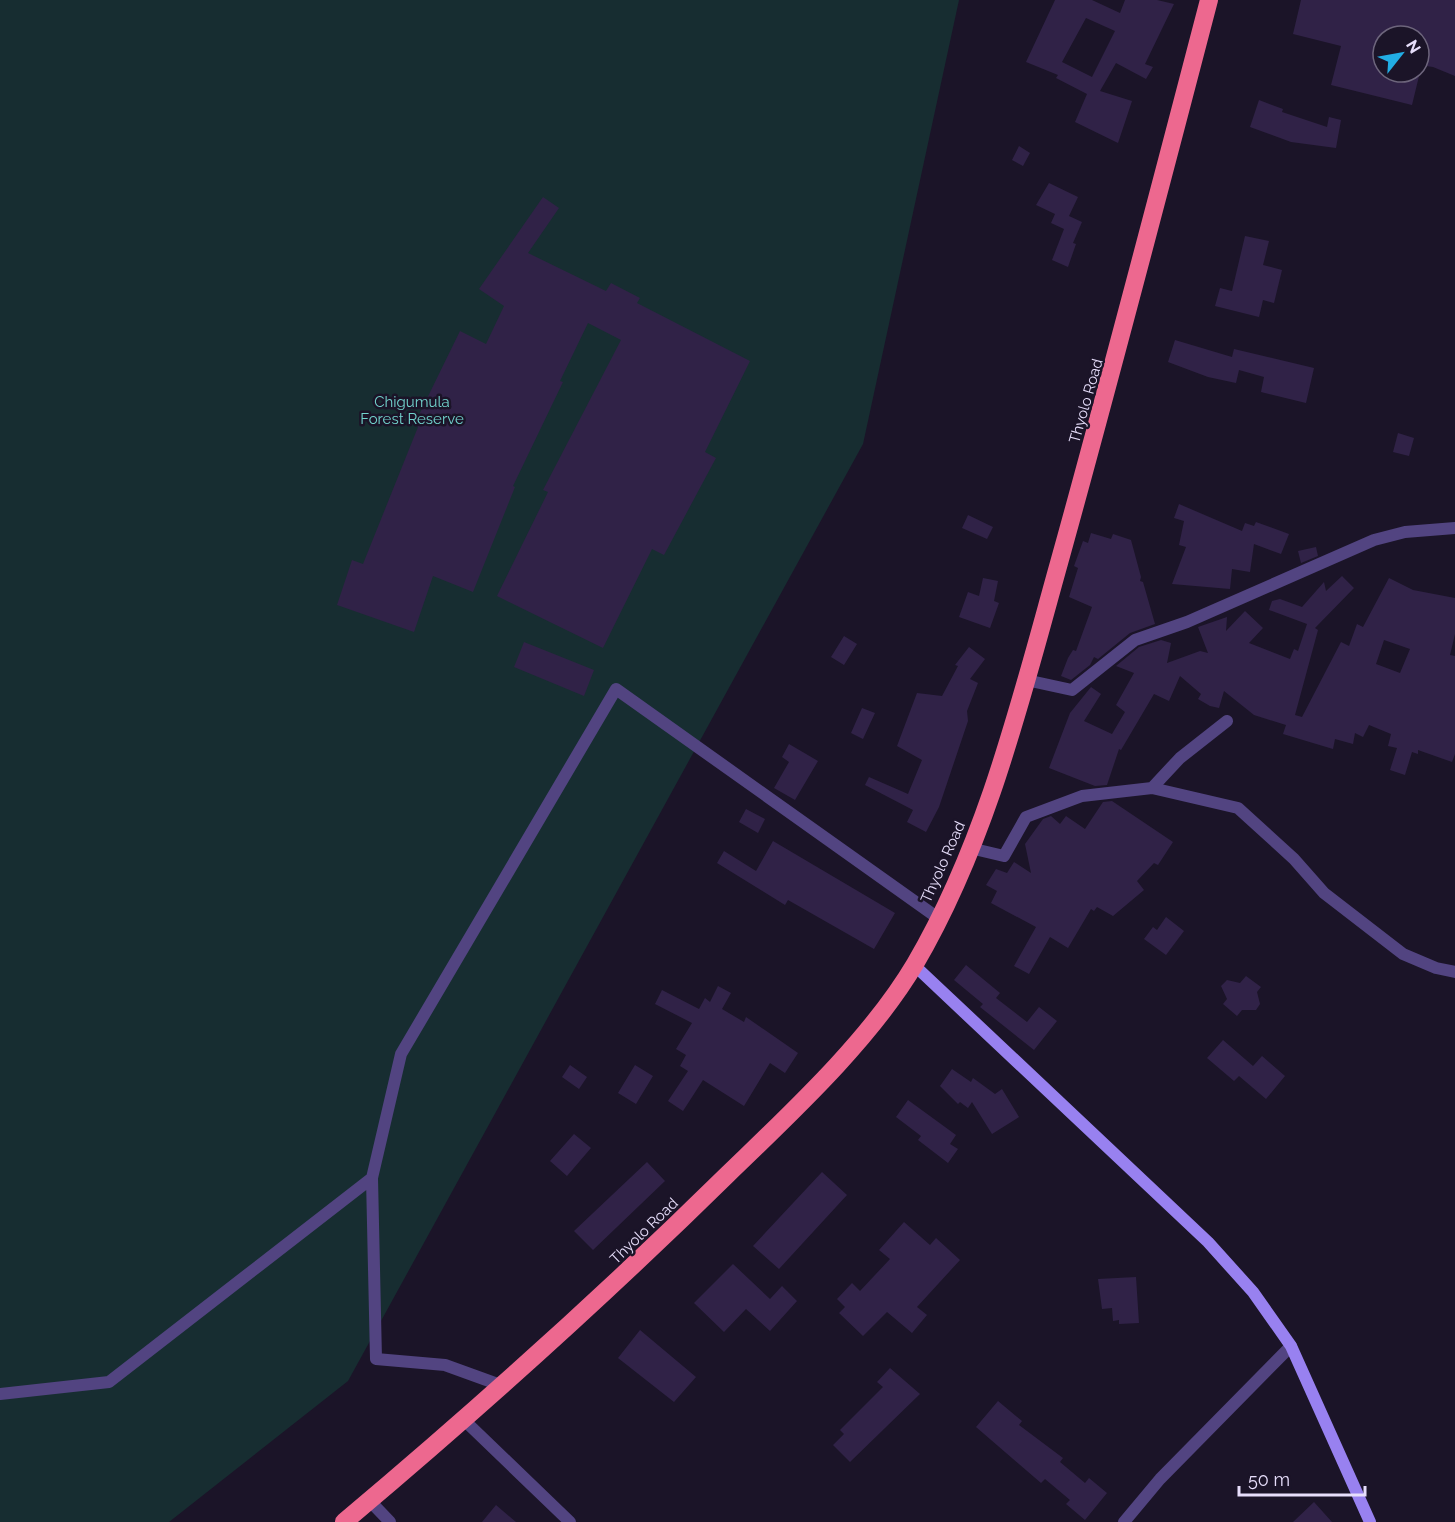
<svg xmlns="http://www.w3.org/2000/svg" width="1455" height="1522" font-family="Raleway,sans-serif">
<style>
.green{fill:#172d31}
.building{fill:#302247;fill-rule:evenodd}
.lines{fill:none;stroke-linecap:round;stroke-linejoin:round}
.street{stroke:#524481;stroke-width:12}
.secondary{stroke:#9881f0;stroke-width:12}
.highway{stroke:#ed688f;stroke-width:18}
.labels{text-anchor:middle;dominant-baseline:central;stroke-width:5;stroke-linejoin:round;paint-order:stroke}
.street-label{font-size:15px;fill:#e7defb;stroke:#1b1428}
.park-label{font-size:15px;fill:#72d3cd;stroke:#1b1428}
</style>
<rect width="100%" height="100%" fill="#1b1428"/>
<!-- green -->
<path class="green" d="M0 0H959L863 444 348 1381 169 1522H0Z"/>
<!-- building -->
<path class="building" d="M1055 0H1092L1120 13 1125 0H1157L1174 4 1145 64 1153 67 1146 79 1116 63 1100 91 1132 101 1118 143 1075 122 1087 94 1056 78 1058 75 1026 62ZM1086 18 1115 31 1092 77 1062 62Z
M1301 0H1455V76L1433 67 1419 65V36H1383V72H1420L1412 105 1331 85 1341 46 1293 34Z
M1259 100 1283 109 1282 112 1327 127 1329 117 1341 120 1336 148 1291 142 1250 127Z
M1019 146 1030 153 1023 166 1012 160Z
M1049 183 1078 197 1069 216 1082 222 1073 243 1076 244 1068 267 1052 260 1064 229 1051 223 1055 214 1036 205Z
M543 197 559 208 528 253 606 291 611 283 640 298 637 303 750 361 705 452 716 458 664 555 652 549 603 648 497 596 548 492 543 490 621 340 588 323 560 381 563 382 513 486 515 487 473 592 433 576 414 632 337 605 352 560 363 564 418 427 414 425 460 331 486 344 504 306 479 289Z
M1245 236 1269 241 1263 265 1282 270 1274 303 1263 300 1259 317 1215 306 1220 288 1232 291Z
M1175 340 1232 357 1234 349 1314 368 1306 403 1261 392 1264 377 1239 370 1236 383 1208 377 1168 362Z
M1398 433 1414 438 1409 456 1393 452Z
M1179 504 1242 531 1245 523 1254 526 1256 522 1289 534 1281 554 1254 544 1250 572 1232 569 1230 589 1172 584 1186 547 1179 545 1184 521 1174 518Z
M968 515 993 527 987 539 962 528Z
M1091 533 1111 539 1113 534 1131 540 1141 577 1140 581 1143 582 1155 624 1130 633 1098 659 1094 657 1090 665 1071 680 1061 676 1068 658 1073 650 1076 651 1092 607 1069 597 1078 568 1074 566 1083 541 1088 543Z
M1316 547 1318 556 1301 563 1298 551Z
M1342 576 1354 588 1315 628 1312 626 1318 630 1295 715 1302 717 1341 642 1349 646 1357 624 1363 627 1389 578 1413 590 1455 598V634L1450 655 1455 656V754L1452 762 1418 750V754L1412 752 1405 775 1390 770 1397 748 1388 746 1391 734 1369 725 1363 737 1355 733 1353 744 1335 739 1333 749 1283 734 1286 725 1254 715 1224 691 1219 708 1210 706 1198 699 1201 694 1180 676 1169 701 1154 694 1121 750 1119 749 1107 785 1095 786 1049 768 1070 713 1091 687 1101 694 1084 721 1112 734 1125 712 1116 705 1134 673 1116 666 1139 647 1161 640 1171 643 1167 663 1200 651 1208 653 1198 627 1227 617 1226 631 1245 611 1263 628 1249 643 1290 659 1294 649 1298 651 1307 624 1269 610 1272 601 1280 599 1302 607 1324 582 1326 591ZM1384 640 1410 649 1400 673 1376 664Z
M983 578 998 581 994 601 999 603 990 628 959 617 968 592 979 596Z
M844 636 857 644 844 665 831 657Z
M524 642 594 670 584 696 514 667Z
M969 647 985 659 970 679 978 683 967 711 968 721 939 807 926 832 907 822 913 810 865 785 869 777 908 794 922 760 897 746 917 693 942 696 958 666 955 665Z
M862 708 875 713 863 739 851 733Z
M789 744 818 761 795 800 774 788 789 762 782 757Z
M1112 801 1173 842 1158 865 1154 863 1137 881 1144 890 1113 916 1097 907 1094 911 1091 909 1068 948 1050 937 1029 974 1014 966 1036 927 991 903 997 891 986 885 996 869 1007 873 1014 862 1031 873 1025 844 1043 819 1051 816 1060 824 1066 816 1085 829 1103 802Z
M746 809 765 819 758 833 739 822Z
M773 841 895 913 874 949 788 900 785 905 717 863 724 851 756 871Z
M1166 917 1184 931 1166 955 1144 939 1153 927 1157 930Z
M966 965 1000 993 996 998 1027 1022 1039 1007 1057 1021 1034 1050 980 1007 983 1004 954 980Z
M1246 976 1261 987 1257 992 1260 1004 1256 1010H1242L1237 1016 1223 1004 1227 999 1221 986 1227 980 1240 983Z
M718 986 731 993 722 1009 744 1022 746 1017 798 1053 785 1073 770 1063 744 1106 703 1080 683 1111 668 1101 688 1071 680 1066 686 1055 676 1049 692 1023 655 1004 662 990 699 1009 705 998 710 1002Z
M1223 1040 1253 1066 1262 1056 1285 1076 1266 1099 1239 1076 1234 1081 1207 1058Z
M570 1065 587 1077 579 1089 562 1077Z
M635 1065 653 1076 636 1104 618 1093Z
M952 1069 971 1082 973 1078 995 1094 1002 1089 1019 1117 992 1134 972 1102 968 1108 960 1102 958 1104 940 1086Z
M908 1100 956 1135 950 1144 958 1149 948 1163 918 1140 921 1136 896 1117Z
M574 1134 591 1148 567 1176 550 1161Z
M647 1162 665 1181 593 1250 574 1231Z
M822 1172 847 1195 779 1269 753 1246Z
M904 1222 930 1245 936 1238 960 1260 917 1307 927 1315 912 1333 887 1312 863 1336 839 1313 845 1307 837 1299 852 1283 860 1291 890 1259 879 1250Z
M733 1264 770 1299 782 1286 797 1301 770 1331 746 1309 724 1332 694 1303Z
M1136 1277 1139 1323 1119 1324V1320L1113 1321 1112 1308 1102 1309 1098 1279Z
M640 1330 696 1377 674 1402 618 1358Z
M890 1368 920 1394 850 1462 833 1445 844 1434 840 1430 883 1387 877 1382Z
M998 1401 1022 1421 1019 1425 1063 1458 1060 1462 1085 1483 1089 1478 1107 1493 1085 1520 1066 1504 1070 1500 1045 1479 1041 1483 976 1427Z
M1314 1502 1332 1522H1293Z
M496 1505 516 1522H482Z"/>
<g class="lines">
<!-- street -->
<path class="street" d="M1026 680 1072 690 1135 640 1187 622 1374 540 1405 532 1455 528
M1152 788 1180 758 1227 721
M970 848 1004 856 1026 817 1082 796 1152 788 1238 808 1294 859 1324 893 1403 954 1436 968 1455 972
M372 1178 401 1054 616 689 938 918
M0 1394 109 1382 372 1178 376 1359 445 1365 503 1386
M464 1420 570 1522
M369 1500 390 1522
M1124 1522 1160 1479 1291 1346"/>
<!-- secondary -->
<path class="secondary" d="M914 965 1208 1242 1253 1292 1291 1346 1370 1522"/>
<!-- highway -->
<path class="highway" d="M344 1522C476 1411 604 1296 728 1174 791 1113 870 1040 915 964 987 841 1021 699 1059 563 1111 376 1160 188 1209 0"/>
</g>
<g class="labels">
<!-- street labels -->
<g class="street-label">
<text transform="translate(1086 401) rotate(-74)">Thyolo Road</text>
<text transform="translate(943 862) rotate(-66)">Thyolo Road</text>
<text transform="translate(644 1231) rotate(-44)">Thyolo Road</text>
</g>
<!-- park labels -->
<g class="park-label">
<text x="412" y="402">Chigumula<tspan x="412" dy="17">Forest Reserve</tspan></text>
</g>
</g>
<!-- north arrow -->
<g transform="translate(1401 54) rotate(59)"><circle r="28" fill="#1b1428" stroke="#6d657c" stroke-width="1.5"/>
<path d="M0-4.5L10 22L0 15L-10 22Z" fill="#22ade4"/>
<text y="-9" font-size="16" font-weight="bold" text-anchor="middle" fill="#e7defb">N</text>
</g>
<!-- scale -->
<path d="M1239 1486v9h126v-9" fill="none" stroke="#e7defb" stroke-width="3"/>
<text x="1248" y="1486" font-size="18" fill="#e7defb" stroke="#1b1428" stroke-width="4.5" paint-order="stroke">50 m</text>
</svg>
